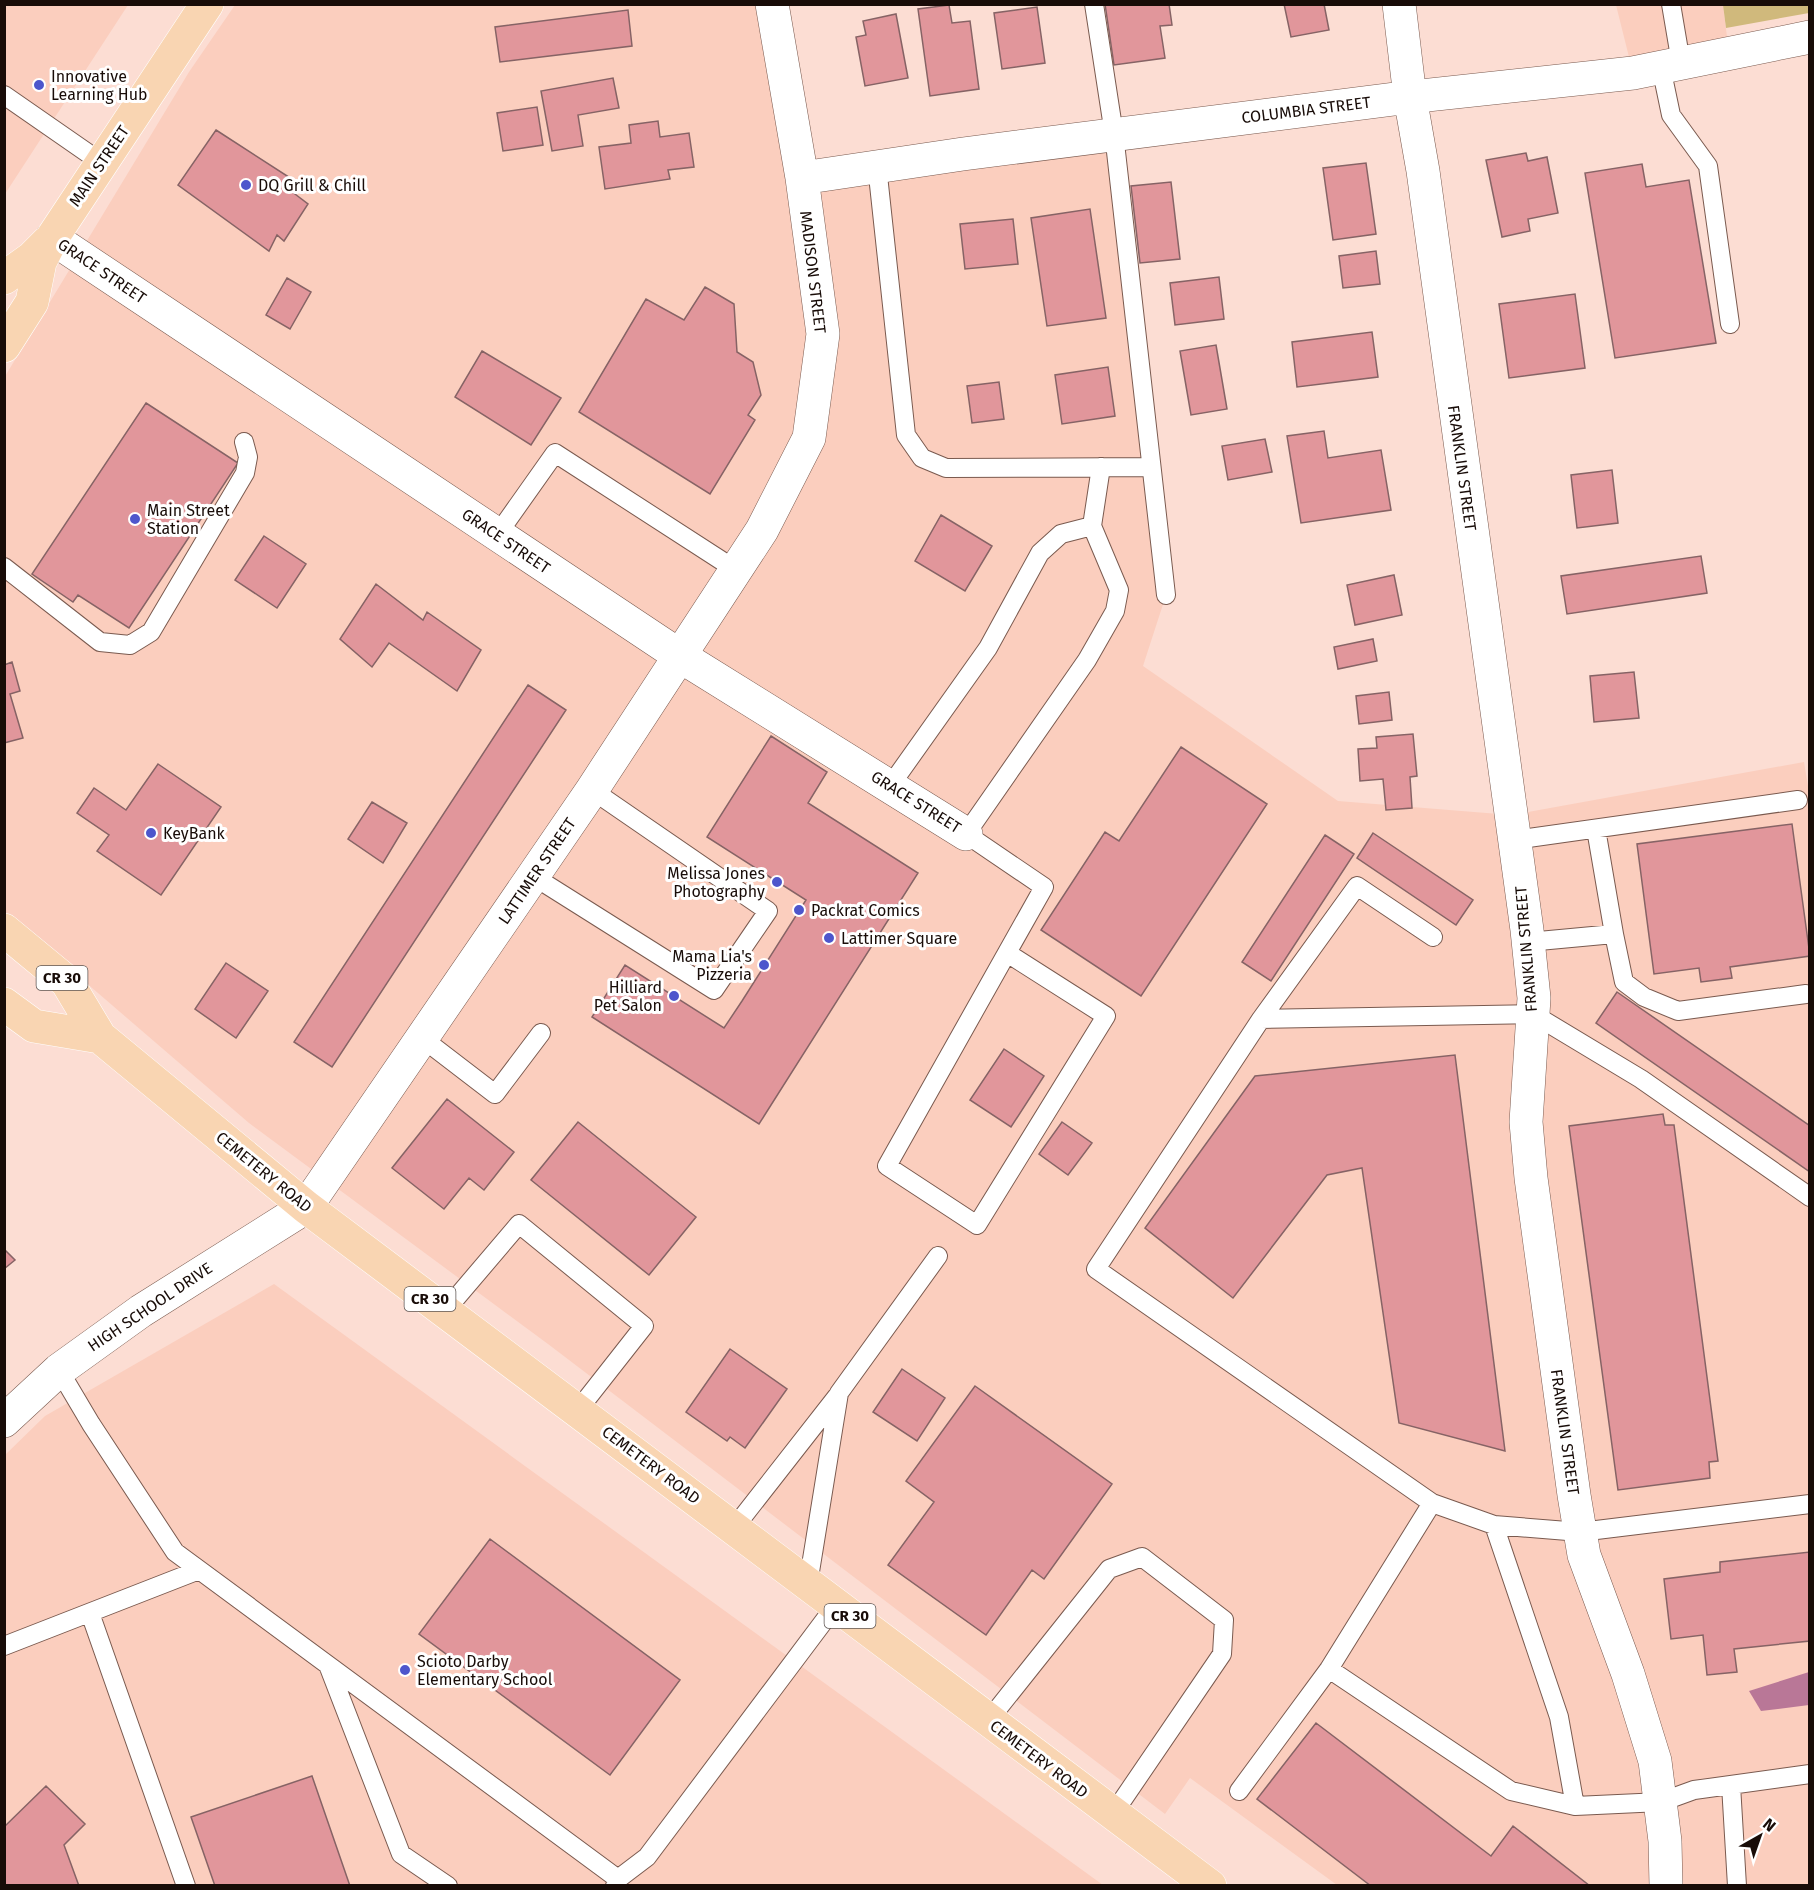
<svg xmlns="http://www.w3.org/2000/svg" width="1814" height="1890" font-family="'Fira Sans',sans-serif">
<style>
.built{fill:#fbcebe}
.green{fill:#d0b97c}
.water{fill:#b97797}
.building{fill:#e1969b;stroke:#866365;stroke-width:1.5}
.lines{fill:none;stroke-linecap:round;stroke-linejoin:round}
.service-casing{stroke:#7a5a4f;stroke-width:20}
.minor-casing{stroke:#7a5a4f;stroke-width:34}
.primary-casing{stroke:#fff;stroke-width:34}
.service{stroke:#fff;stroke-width:18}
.minor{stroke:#fff;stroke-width:33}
.primary{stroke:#f9d5b2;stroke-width:33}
.poi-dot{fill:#4d56cc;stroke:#fff;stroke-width:2}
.labels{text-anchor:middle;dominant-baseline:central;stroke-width:6;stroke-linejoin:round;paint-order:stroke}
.shield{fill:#fff;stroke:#5d5552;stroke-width:1.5}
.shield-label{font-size:15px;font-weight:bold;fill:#180c08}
.poi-label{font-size:16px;fill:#180c08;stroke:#fff;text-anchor:start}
.street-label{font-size:16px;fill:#180c08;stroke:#fff}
</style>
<rect width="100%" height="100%" fill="#fcddd3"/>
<!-- built -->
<path class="built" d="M5 5H128L5 194Z
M235 5H772L802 177 1114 134 1166 595 1143 666 1338 801 1511 815 1804 762 1810 798 1809 1885H1337L1190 1778 1165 1814 548 1344 249 1123 5 913 4 378 189 72Z
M1616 5H1723L1729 53 1633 73Z
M274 1284 1103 1885 5 1886V1455L45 1416Z"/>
<!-- green -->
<path class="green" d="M1723 5H1809V13L1726 28Z"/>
<!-- water -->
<path class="water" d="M1809 1672V1705L1761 1711 1749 1691Z"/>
<!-- building -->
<path class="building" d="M1105 4H1169L1172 25 1160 26 1165 58 1114 65Z
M1284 4H1324L1329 30 1291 37Z
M949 5 952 23 970 21 979 89 930 96 918 9Z
M1037 7 1045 63 1002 69 994 13Z
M628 10 632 46 500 62 495 27Z
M896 14 908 78 865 86 856 37 866 35 863 21Z
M613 78 619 108 578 115 583 146 552 151 541 91Z
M537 107 543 145 503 151 497 113Z
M658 121 660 137 689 133 694 167 668 170 670 179 605 189 599 147 631 143 629 125Z
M216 130 298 183 291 191 308 204 284 241 277 235 269 251 178 185Z
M1526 153 1528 161 1547 157 1558 213 1528 219 1530 231 1502 237 1486 160Z
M1366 163 1376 234 1333 240 1323 168Z
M1642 164 1646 187 1689 180 1716 343 1615 358 1585 173Z
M1171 182 1180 259 1140 263 1131 186Z
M1090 209 1106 318 1047 326 1031 218Z
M1013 219 1018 264 965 269 960 224Z
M1376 251 1380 284 1343 288 1339 256Z
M1219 277 1224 319 1175 325 1170 283Z
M287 278 311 292 290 329 266 315Z
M705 287 734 304 737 352 753 362 761 395 748 415 755 420 710 494 579 412 646 299 684 320Z
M1575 294 1585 368 1509 378 1499 304Z
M1372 332 1378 377 1297 387 1292 342Z
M1216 345 1227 409 1191 415 1180 351Z
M482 351 561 398 531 445 455 397Z
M1108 367 1115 416 1062 424 1055 375Z
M999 382 1004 419 972 423 967 386Z
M146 403 238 463 129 628 78 595 73 602 32 574Z
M1324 431 1328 458 1381 450 1391 510 1301 523 1287 436Z
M1265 439 1272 472 1228 480 1222 446Z
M1612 470 1618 523 1577 528 1571 475Z
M941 515 992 546 965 591 915 561Z
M264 536 306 564 277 608 235 580Z
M1701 556 1707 593 1567 614 1561 576Z
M1394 575 1402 615 1355 625 1347 585Z
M376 584 423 620 427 612 481 650 457 691 389 643 372 667 340 639Z
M1373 639 1377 661 1338 669 1334 647Z
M12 662 20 691 10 694 23 738 4 743V665Z
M1634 672 1639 718 1594 722 1590 676Z
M528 685 566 710 332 1067 294 1042Z
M1389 692 1392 720 1359 724 1356 696Z
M1413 734 1417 776 1410 777 1412 808 1386 810 1383 779 1360 781 1358 749 1377 748 1376 737Z
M771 736 827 772 808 803 918 873 759 1124 592 1017 625 965 724 1028 742 1001 806 900 707 837Z
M1181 747 1267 804 1141 996 1041 930 1105 832 1119 841Z
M158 764 221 807 161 895 97 851 109 835 77 813 94 788 126 810Z
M372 802 407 823 383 863 348 839Z
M1792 824 1810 956 1730 967 1732 978 1701 982 1699 968 1654 974 1637 844Z
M1373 833 1473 900 1456 925 1357 858Z
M1325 835 1354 854 1271 981 1242 962Z
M226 963 268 991 236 1038 195 1009Z
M1617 992 1810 1126V1172L1596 1023Z
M1004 1049 1044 1076 1011 1127 970 1100Z
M1455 1055 1505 1451 1399 1423 1362 1168 1327 1175 1233 1298 1145 1228 1255 1076Z
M447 1099 514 1152 484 1190 469 1178 444 1209 392 1168Z
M1663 1114 1665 1125H1674L1718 1461 1709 1462 1710 1478 1618 1490 1569 1126Z
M578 1122 696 1217 649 1275 531 1180Z
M1062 1122 1092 1143 1068 1175 1039 1154Z
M4 1249 15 1260 4 1269Z
M730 1349 787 1389 745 1448 730 1437 727 1441 686 1412Z
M902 1369 945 1398 917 1441 873 1412Z
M975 1386 1112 1484 1044 1579 1032 1570 986 1635 888 1565 934 1502 906 1481Z
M490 1539 680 1680 610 1775 419 1634Z
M1810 1552V1641L1734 1649 1737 1672 1707 1675 1703 1635 1671 1639 1664 1579 1720 1572V1562Z
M1316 1723 1491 1856 1513 1826 1590 1886H1371L1257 1799Z
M312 1776 350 1886H215L191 1817Z
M46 1786 85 1824 64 1845 79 1886H4V1827Z"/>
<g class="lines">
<defs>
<path id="service" d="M1094 4 1114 134 1166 595
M1671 4 1681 63
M1661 67 1671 115 1708 166 1730 324
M4 95 102 163
M877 166 906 435 922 458 946 468 1151 467
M497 535 555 453 736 570
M4 567 100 642 130 645 151 632 245 473 248 457 244 442
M890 786 988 648 1040 553 1061 534 1092 526
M1596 829 1614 934
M1514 840 1798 800
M533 876 714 990 768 911 592 790
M1528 942 1614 934 1624 982 1644 997 1678 1011 1806 994
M1007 953 1106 1016 977 1225 887 1166 1044 887 966 834 1087 660 1115 611 1119 590 1092 526 1101 467
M1261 1019 1357 886 1433 937
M422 1038 495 1094 541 1033
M1810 1197 1641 1079 1533 1014 1261 1019 1096 1269 1432 1503 1494 1525 1580 1532 1810 1504
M445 1311 519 1224 644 1326 578 1410
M59 1370 91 1424 175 1552 618 1879 615 1886
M1494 1525 1559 1717 1575 1806
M734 1528 838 1395
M808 1584 839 1393 938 1256
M90 1613 186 1886
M4 1646 199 1570
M328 1665 401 1854 448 1886
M1329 1669 1511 1791 1575 1806 1661 1802 1694 1790 1810 1774
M988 1721 1109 1569 1142 1557 1224 1620 1222 1654 1113 1814
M1731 1785 1737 1886
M1239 1791 1329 1669 1432 1503
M618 1879 647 1857 836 1605"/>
<path id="minor" d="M1399 4 1410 97 1423 171 1527 930 1534 998 1526 1122 1531 1178 1574 1495 1584 1555 1628 1674 1655 1761 1665 1841 1666 1886
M802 178 963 154 1410 97 1633 73 1810 37
M52 238 680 656 966 834
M4 1421 59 1370 141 1311 306 1207 592 790 762 530 809 438 823 334 802 178 772 4"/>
<path id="primary" d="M4 278 32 258 48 242
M4 346 32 302 40 262 52 238 207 4
M4 930 67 982 100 1037 306 1207 1210 1886
M4 1004 34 1026 100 1037"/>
</defs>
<!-- service casing -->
<use href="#service" class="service-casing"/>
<!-- minor casing -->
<use href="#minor" class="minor-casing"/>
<!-- primary casing -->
<use href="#primary" class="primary-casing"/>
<!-- service -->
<use href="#service" class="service"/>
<!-- minor -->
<use href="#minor" class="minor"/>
<!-- primary -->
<use href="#primary" class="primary"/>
</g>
<!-- markers -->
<g class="poi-dot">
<circle cx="39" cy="85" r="6"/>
<circle cx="246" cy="185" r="6"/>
<circle cx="135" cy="519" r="6"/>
<circle cx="151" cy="833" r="6"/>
<circle cx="777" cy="882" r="6"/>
<circle cx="799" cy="910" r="6"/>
<circle cx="829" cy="938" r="6"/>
<circle cx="764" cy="965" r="6"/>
<circle cx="674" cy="996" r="6"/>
<circle cx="405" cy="1670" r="6"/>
</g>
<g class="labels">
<!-- shield labels -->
<g class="shield">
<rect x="36.5" y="966" width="51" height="24" rx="4.5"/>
<rect x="404.5" y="1287" width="51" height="24" rx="4.5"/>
<rect x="824.5" y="1604" width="51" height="24" rx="4.5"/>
</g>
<g class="shield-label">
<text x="62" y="978">CR 30</text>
<text x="430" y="1299">CR 30</text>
<text x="850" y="1616">CR 30</text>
</g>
<!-- poi labels -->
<g class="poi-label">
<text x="51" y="76">Innovative<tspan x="51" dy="18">Learning Hub</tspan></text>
<text x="258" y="185">DQ Grill &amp; Chill</text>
<text x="147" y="510">Main Street<tspan x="147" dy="18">Station</tspan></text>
<text x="163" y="833">KeyBank</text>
<text x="765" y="873" text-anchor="end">Melissa Jones<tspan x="765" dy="18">Photography</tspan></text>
<text x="811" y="910">Packrat Comics</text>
<text x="841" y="938">Lattimer Square</text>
<text x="752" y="956" text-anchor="end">Mama Lia's<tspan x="752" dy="18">Pizzeria</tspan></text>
<text x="662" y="987" text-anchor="end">Hilliard<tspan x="662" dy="18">Pet Salon</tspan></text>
<text x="417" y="1661">Scioto Darby<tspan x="417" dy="18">Elementary School</tspan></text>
</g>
<!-- street labels -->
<g class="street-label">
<text transform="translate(1306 110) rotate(-7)">COLUMBIA STREET</text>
<text transform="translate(99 166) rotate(-56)">MAIN STREET</text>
<text transform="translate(102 271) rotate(34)">GRACE STREET</text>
<text transform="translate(813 272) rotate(83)">MADISON STREET</text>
<text transform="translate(1462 468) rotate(82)">FRANKLIN STREET</text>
<text transform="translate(506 541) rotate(34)">GRACE STREET</text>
<text transform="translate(916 802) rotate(32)">GRACE STREET</text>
<text transform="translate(537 871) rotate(-56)">LATTIMER STREET</text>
<text transform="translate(1526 949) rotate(-95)">FRANKLIN STREET</text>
<text transform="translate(264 1172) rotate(39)">CEMETERY ROAD</text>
<text transform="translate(150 1307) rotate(-34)">HIGH SCHOOL DRIVE</text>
<text transform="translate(1565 1432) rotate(82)">FRANKLIN STREET</text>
<text transform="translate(651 1465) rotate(37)">CEMETERY ROAD</text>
<text transform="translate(1039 1759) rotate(37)">CEMETERY ROAD</text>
</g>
</g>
<!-- border -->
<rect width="1814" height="1890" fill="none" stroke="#180c08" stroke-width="12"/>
<!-- north arrow -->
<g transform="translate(1760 1836) rotate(40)" stroke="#ffffff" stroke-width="4.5" paint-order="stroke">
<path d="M0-4.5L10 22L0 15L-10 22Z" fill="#180c08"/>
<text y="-9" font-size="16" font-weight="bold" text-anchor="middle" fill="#180c08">N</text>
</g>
</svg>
